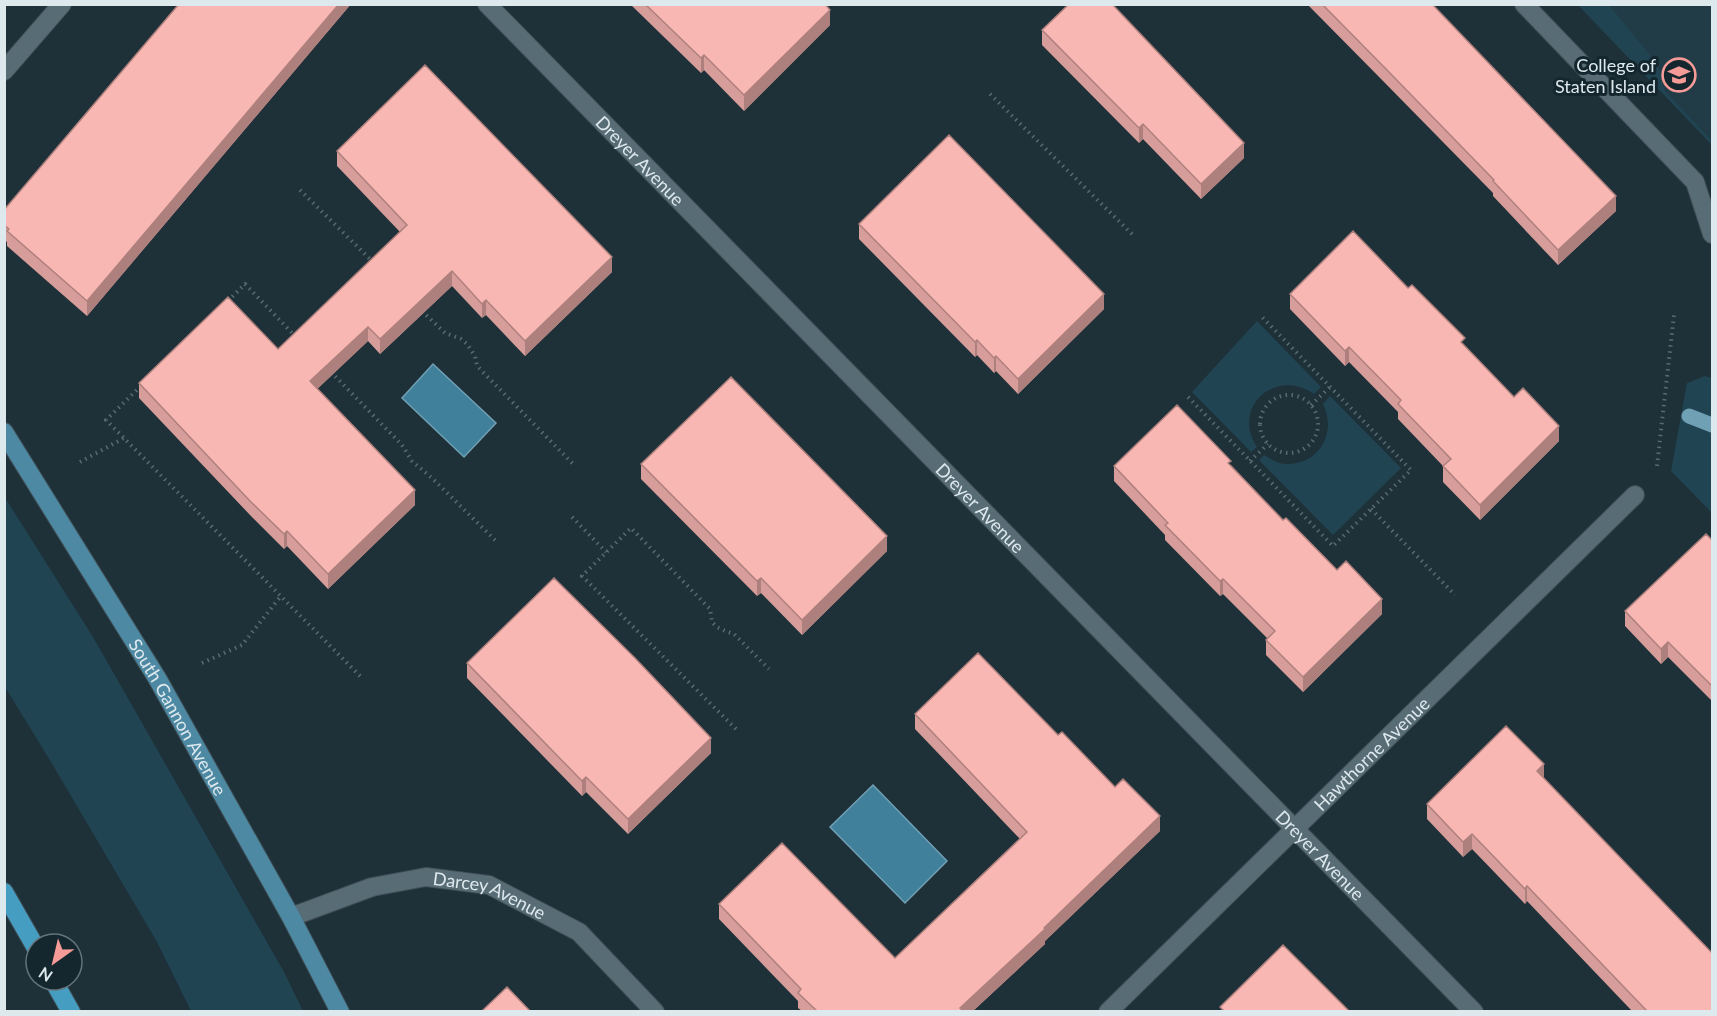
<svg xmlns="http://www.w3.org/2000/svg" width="1717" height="1016" font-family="Lato,sans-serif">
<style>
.built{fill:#223c47}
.green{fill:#214453}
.water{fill:#41809b;stroke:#70a0b4;stroke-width:1.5}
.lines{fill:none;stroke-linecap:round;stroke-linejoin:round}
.stream{stroke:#70a0b4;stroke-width:15}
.minor-casing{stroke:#3e4e55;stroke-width:20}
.tertiary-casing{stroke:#3e4e55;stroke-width:20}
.primary-casing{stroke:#3e4e55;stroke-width:20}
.motorway-casing{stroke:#3e4e55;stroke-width:20}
.path{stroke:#5a6a71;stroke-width:4;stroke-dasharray:1.5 4.5;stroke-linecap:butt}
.minor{stroke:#586c75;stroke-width:18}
.tertiary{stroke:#586c75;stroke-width:18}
.primary{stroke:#4d89a3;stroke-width:18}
.motorway{stroke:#469dc2;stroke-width:18}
.wall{fill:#d69d9a}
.shaded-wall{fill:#ae807d}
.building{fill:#f9b7b3;stroke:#ae807d;stroke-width:1.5}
.labels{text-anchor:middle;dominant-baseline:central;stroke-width:6;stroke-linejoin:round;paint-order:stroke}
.poi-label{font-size:18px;fill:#dee9ee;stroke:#14262e;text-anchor:end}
.street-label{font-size:18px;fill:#dee9ee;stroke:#14262e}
</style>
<rect width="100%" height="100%" fill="#1e3038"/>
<!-- built -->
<path class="built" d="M1578 5H1712V145Z"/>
<!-- green -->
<path class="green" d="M1578 5H1609L1658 65 1665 91 1712 141V145Z
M1257 321 1321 387 1314 394C1275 367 1231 408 1257 447L1251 452 1192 392Z
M1705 376 1712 378V513L1671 471 1687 383Z
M1330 396 1401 468 1333 535 1259 460 1264 455C1271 459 1278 464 1286 464 1320 465 1337 432 1323 404Z
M4 496 93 637 284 972 303 1011H191L157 942 51 762 5 687Z"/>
<!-- water -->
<path class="water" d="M433 364 496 423 464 457 402 398Z
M873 785 947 861 905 903 830 827Z"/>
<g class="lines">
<!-- stream -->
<path class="stream" d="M1689 416 1712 425"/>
<defs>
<g id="minor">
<path id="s1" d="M487 4 1474 1012"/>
<path d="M1524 4 1695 182 1712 234"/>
<path id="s2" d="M291 917 372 887 426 877 489 885 579 932 655 1012"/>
<path id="s3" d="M1108 1012 1635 495"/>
</g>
<path id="tertiary" d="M4 71 62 4"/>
<g id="primary">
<path id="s4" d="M4 432 157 678 291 917 340 1012"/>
</g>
<path id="motorway" d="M4 892 36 948
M53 980 71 1012"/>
</defs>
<!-- minor casing -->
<use href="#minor" class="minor-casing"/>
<!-- tertiary casing -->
<use href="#tertiary" class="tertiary-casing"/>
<!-- primary casing -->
<use href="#primary" class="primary-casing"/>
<!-- motorway casing -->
<use href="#motorway" class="motorway-casing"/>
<!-- path -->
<path class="path" d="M990 94 1134 236
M300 190 374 263
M228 301 245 284 296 337
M422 311 445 333 461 339 467 344 475 356 477 366 574 465
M331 372 402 445 412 461 433 479 498 543
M141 386 106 420 363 679
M1260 424a29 29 0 1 1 58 0a29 29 0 1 1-58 0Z
M1188 397 1333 546 1411 470 1262 317
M1311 405 1330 387
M1250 461 1268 444
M80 462 124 438
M1657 466 1674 315
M1371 509 1455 595
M572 517 606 552
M202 663 242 645 281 596
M736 729 582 576 631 528 710 609 712 622 717 627 725 631 734 634 769 669"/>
<!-- minor -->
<use href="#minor" class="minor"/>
<!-- tertiary -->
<use href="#tertiary" class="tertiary"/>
<!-- primary -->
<use href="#primary" class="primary"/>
<!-- motorway -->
<use href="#motorway" class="motorway"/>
</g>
<!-- wall -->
<path class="wall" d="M179 4H351L87 316 7 246V242L4 240V210Z
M630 4H825L830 25 744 111 704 70 701 73Z
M1307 4H1432L1616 211 1558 265 1493 196V193L1386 84Z
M1042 30 1244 158 1201 199 1143 139 1139 143 1042 45Z
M337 151 612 272 525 356 486 315 482 318 452 286 380 354 368 341 317 389 415 505 328 589 287 546 284 549 250 515 139 398V383L278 349 400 232 337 166Z
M859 224 1104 309 1018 394 996 371 994 373 977 355 975 357 859 239Z
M1290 294 1465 346 1514 397 1559 441 1480 520 1443 482V466L1398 419V412L1349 362 1345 366 1290 309Z
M641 464 887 551 802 635 761 593 757 596 641 479Z
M1231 465 1283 520 1382 614 1303 692 1266 655V640L1267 638 1223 594 1220 596 1165 540V535L1114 481V466Z
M1713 541V702L1668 657 1661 664 1625 626V611Z
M467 663 711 753 628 834 586 792 582 796 467 678Z
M915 714 1058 735 1115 787 1160 831 1045 941V944L973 1011H802L798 1008V1001L719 919V904L895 958 1020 839 915 729Z
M1544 778 1713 1011H1632L1527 901 1525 904 1472 849 1463 857 1427 819V804Z"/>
<!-- shaded-wall -->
<path class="shaded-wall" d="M339 4H351L87 316V301Z
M830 10V25L744 111V95Z
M704 55V70L701 73V58Z
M1143 124V139L1139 143V128Z
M1244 143V158L1201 199V184Z
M1616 196V211L1558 265V250Z
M612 257V272L525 356V341Z
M452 271V286L380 354V339Z
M1104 294V309L1018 394V379Z
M486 300V315L482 318V304Z
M368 327V341L310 396V381Z
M977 340V355L975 357V342Z
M1349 347V362L1345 366V351Z
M996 356V371L994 373V358Z
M1559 426V441L1480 520V505Z
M415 490V505L328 589V574Z
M287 531V546L284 549V534Z
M887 536V551L802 635V620Z
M761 578V593L757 596V581Z
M1223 579V594L1220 596V581Z
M1382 599V614L1303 692V677Z
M1668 642V657L1661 664V649Z
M711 738V753L628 834V819Z
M1544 764V779L1537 771Z
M586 777V792L582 796V781Z
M1160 816V831L1045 941V944L973 1011H960V1008Z
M1472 834V849L1463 857V842Z
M1527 886V901L1525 904V889Z"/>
<!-- building -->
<path class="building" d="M179 4H339L87 301 7 231 9 229 4 225V210Z
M645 4H825L830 10 744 95 704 55 701 58Z
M1069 4H1112L1244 143 1201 184 1143 124 1139 128 1042 30Z
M1322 4H1432L1616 196 1558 250 1493 181 1494 180 1386 69Z
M425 65 612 257 525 341 486 300 482 304 452 271 380 339 368 327 310 381 415 490 328 574 287 531 284 534 250 501 139 383 228 297 278 349 407 225 337 151Z
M949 135 1104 294 1018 379 996 356 994 358 977 340 975 342 859 224Z
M1353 231 1408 288 1412 285 1465 338 1461 342 1514 397 1523 388 1559 426 1480 505 1443 466 1451 459 1398 404 1401 400 1349 347 1345 351 1290 294Z
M731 377 887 536 802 620 761 578 757 581 641 464Z
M1177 405 1231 461 1228 463 1283 520 1286 518 1337 570 1346 561 1382 599 1303 677 1266 640 1275 631 1223 579 1220 581 1165 525 1168 523 1114 466Z
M1706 534 1713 541V687L1668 642 1661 649 1625 611Z
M554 578 635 658 711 738 628 819 586 777 582 781 467 663Z
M978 653 1058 735 1062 732 1115 787 1123 779 1160 816 1044 928 1045 929 960 1008 962 1010 960 1011H817L798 993 801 989 719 904 782 843 895 958 1027 832 915 714Z
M1506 726 1544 764 1537 771 1713 954V1011H1647L1527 886 1525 889 1472 834 1463 842 1427 804Z
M1283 945 1349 1011H1224L1220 1007Z
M507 987 530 1011H482Z"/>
<!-- icons -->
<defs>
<symbol id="university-ring" viewBox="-11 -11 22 22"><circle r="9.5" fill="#14262e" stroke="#f59b97" stroke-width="1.5"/><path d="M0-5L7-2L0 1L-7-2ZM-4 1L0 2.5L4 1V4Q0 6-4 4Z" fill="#f59b97"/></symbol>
</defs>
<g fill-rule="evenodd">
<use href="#university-ring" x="1660" y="56" width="38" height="38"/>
</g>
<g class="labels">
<!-- poi labels -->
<g class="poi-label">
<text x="1656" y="65">College of<tspan x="1656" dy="21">Staten Island</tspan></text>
</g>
<!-- street labels -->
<g class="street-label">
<text stroke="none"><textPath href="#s1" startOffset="219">Dreyer Avenue</textPath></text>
<text stroke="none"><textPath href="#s1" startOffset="705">Dreyer Avenue</textPath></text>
<text stroke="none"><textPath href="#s4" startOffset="334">South Gannon Avenue</textPath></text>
<text stroke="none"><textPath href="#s3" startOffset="369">Hawthorne Avenue</textPath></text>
<text stroke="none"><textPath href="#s1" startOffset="1191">Dreyer Avenue</textPath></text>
<text stroke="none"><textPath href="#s2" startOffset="208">Darcey Avenue</textPath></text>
</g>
</g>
<!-- border -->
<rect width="1717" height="1016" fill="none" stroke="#dee9ee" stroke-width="12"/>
<!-- north arrow -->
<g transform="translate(54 962) rotate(214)"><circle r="28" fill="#14262e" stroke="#65747b" stroke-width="1.5"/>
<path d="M0-4.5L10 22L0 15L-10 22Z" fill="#f59b97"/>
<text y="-9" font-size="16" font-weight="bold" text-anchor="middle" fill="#dee9ee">N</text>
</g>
</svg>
